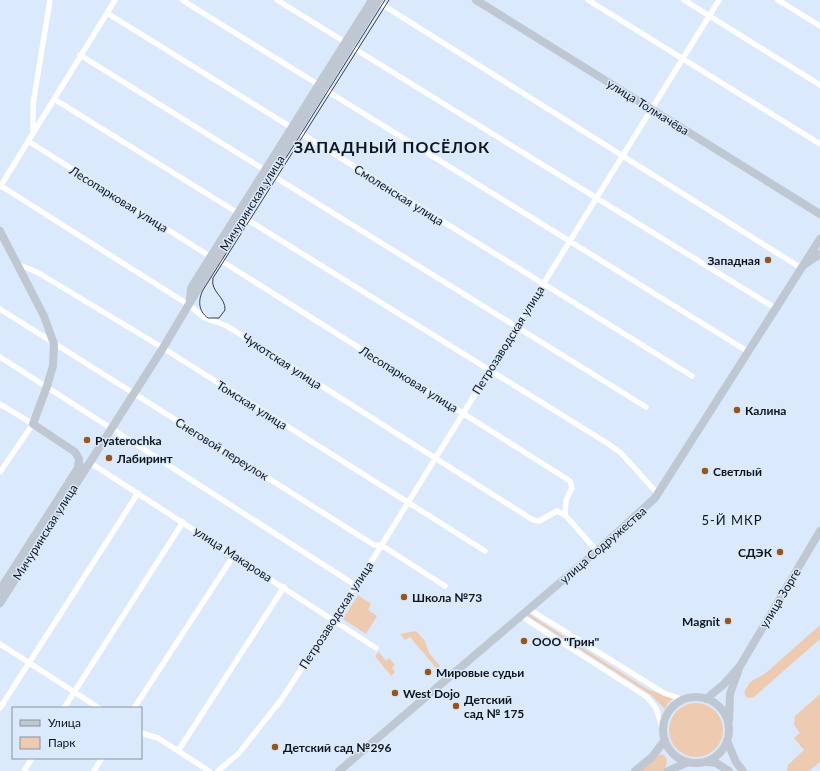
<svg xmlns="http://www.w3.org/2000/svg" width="820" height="771" font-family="Lato,sans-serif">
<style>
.green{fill:#eecab1}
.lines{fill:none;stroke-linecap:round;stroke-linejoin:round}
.street{stroke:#fff;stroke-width:5.5}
.secondary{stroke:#bfc7d3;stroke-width:8}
.tram{stroke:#373e47;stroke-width:1}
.poi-dot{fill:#94551e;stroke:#dae9fb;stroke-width:1.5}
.labels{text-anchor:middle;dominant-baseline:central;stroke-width:3;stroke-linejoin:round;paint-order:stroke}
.street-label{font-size:12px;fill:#0f141a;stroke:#dae9fb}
.poi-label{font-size:12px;font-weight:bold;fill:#0f141a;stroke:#dae9fb;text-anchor:start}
.neighbourhood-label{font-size:13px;letter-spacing:1px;fill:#0f141a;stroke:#dae9fb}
.district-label{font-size:16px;font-weight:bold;letter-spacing:1px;fill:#0f141a;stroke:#dae9fb}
</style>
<rect width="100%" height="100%" fill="#dae9fb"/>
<!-- green -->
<path class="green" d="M358 595 371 604 368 610 377 616 366 634 343 619Z
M529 614 647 689 673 699 668 703 665 709 651 695 531 618 528 616Z
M820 625V639L755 696 752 698 746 697 744 692 750 682 766 673Z
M416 631 425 641 429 653 440 666 437 669 410 637 405 640 400 634Z
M379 652 386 661 389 658 395 665 392 668 395 672 391 676 375 656Z
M820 694V762L809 771H787L788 765 804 750 794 738 800 733 794 725 795 716Z
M669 730a27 27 0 1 1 54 0a27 27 0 1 1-54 0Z
M662 754C669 758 667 765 664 771H639L657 756Z"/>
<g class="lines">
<!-- street -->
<path class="street" d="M182 0 319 85
M277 0 345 42
M588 0 820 144
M684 0 820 85
M778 0 820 26
M378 2 801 268
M107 13 692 376
M350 46 775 308
M80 55 265 170
M324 89 747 351
M54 99 238 213
M33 132V104L50 0
M28 141 211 257
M270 174 646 407
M1 186 189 305 205 318 227 326 533 520 539 521 557 511 565 515 597 551
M0 187 115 0
M243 217 607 443 621 453 658 494
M217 258 570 481 572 488 566 500 565 515
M17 264 37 272 163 348 485 551
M0 309 374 545H381L445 586
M0 357 355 585
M0 404 33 424 0 472
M89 462 376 648
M529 609 664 693 684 700
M521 616 647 697 656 708 663 730
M0 644 99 708
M0 708 138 493
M64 708 183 522
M134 708 234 555
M141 733 158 738 209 771
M178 751 284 587
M24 771 32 758
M94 771 102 758
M218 771 239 753 281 700 378 551 719 0"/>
<!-- secondary -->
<path class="secondary" d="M476 0 820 214
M0 231 44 316 54 344 53 366 47 386 33 424 75 452 79 459 78 468
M804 265 820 254
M190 299 191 288 372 0
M0 590 78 468 81 466
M0 603 163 348 198 289 379 0
M663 730a33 33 0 1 1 66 0a33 33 0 1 1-66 0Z
M706 699 724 684 740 666 820 531
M729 720 730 694 739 669
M727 741 736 762 743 771
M707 762 716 763 729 771
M339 771 597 551 655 498 820 239
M635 771 652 757 665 740
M668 771 688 762"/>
<!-- tram -->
<path class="tram" d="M385 0 203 290C198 300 198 311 208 318H219L225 310C226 297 210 292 213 278L389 0"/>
</g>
<!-- markers -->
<g class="poi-dot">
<circle cx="768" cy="260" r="4"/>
<circle cx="737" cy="410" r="4"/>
<circle cx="87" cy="440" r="4"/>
<circle cx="109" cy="458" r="4"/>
<circle cx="705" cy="471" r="4"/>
<circle cx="780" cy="552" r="4"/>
<circle cx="404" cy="597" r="4"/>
<circle cx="728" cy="621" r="4"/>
<circle cx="524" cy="641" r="4"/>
<circle cx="428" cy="672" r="4"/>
<circle cx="395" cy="693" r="4"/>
<circle cx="456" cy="706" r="4"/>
<circle cx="275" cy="747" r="4"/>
</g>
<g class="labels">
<!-- street labels -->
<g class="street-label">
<text transform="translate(648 107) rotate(32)">улица Толмачёва</text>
<text transform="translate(399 195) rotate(32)">Смоленская улица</text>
<text transform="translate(119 199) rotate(32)">Лесопарковая улица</text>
<text transform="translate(252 203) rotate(-58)">Мичуринская улица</text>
<text transform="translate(508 340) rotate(-58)">Петрозаводская улица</text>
<text transform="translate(282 361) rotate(33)">Чукотская улица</text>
<text transform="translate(409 379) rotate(32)">Лесопарковая улица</text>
<text transform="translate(252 405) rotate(32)">Томская улица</text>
<text transform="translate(222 449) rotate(32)">Снеговой переулок</text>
<text transform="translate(45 532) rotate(-58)">Мичуринская улица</text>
<text transform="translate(603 545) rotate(-41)">улица Содружества</text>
<text transform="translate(233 554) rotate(33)">улица Макарова</text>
<text transform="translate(780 598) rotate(-59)">улица Зорге</text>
<text transform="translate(336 615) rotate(-57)">Петрозаводская улица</text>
</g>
<!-- poi labels -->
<g class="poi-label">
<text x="760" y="260" text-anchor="end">Западная</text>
<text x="745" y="410">Калина</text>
<text x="95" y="440">Pyaterochka</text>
<text x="117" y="458">Лабиринт</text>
<text x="713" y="471">Светлый</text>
<text x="772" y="552" text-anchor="end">СДЭК</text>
<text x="412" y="597">Школа №73</text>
<text x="720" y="621" text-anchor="end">Magnit</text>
<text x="532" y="641">ООО "Грин"</text>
<text x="436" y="672">Мировые судьи</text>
<text x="403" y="693">West Dojo</text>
<text x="464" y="699">Детский<tspan x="464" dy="14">сад № 175</tspan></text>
<text x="283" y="747">Детский сад №296</text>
</g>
<!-- neighbourhood labels -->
<g class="neighbourhood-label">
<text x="732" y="520">5-Й МКР</text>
</g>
<!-- district labels -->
<g class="district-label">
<text x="392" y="146">ЗАПАДНЫЙ ПОСЁЛОК</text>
</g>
</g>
<!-- legend -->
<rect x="12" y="707" width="130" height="52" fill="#dae9fb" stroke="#8994a1"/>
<rect x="20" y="720" width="20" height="6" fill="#bfc7d3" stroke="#8994a1"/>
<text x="48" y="727" font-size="12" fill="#0f141a">Улица</text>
<rect x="20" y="737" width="20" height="12" fill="#eecab1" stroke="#8994a1"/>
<text x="48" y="747" font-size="12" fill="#0f141a">Парк</text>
</svg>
